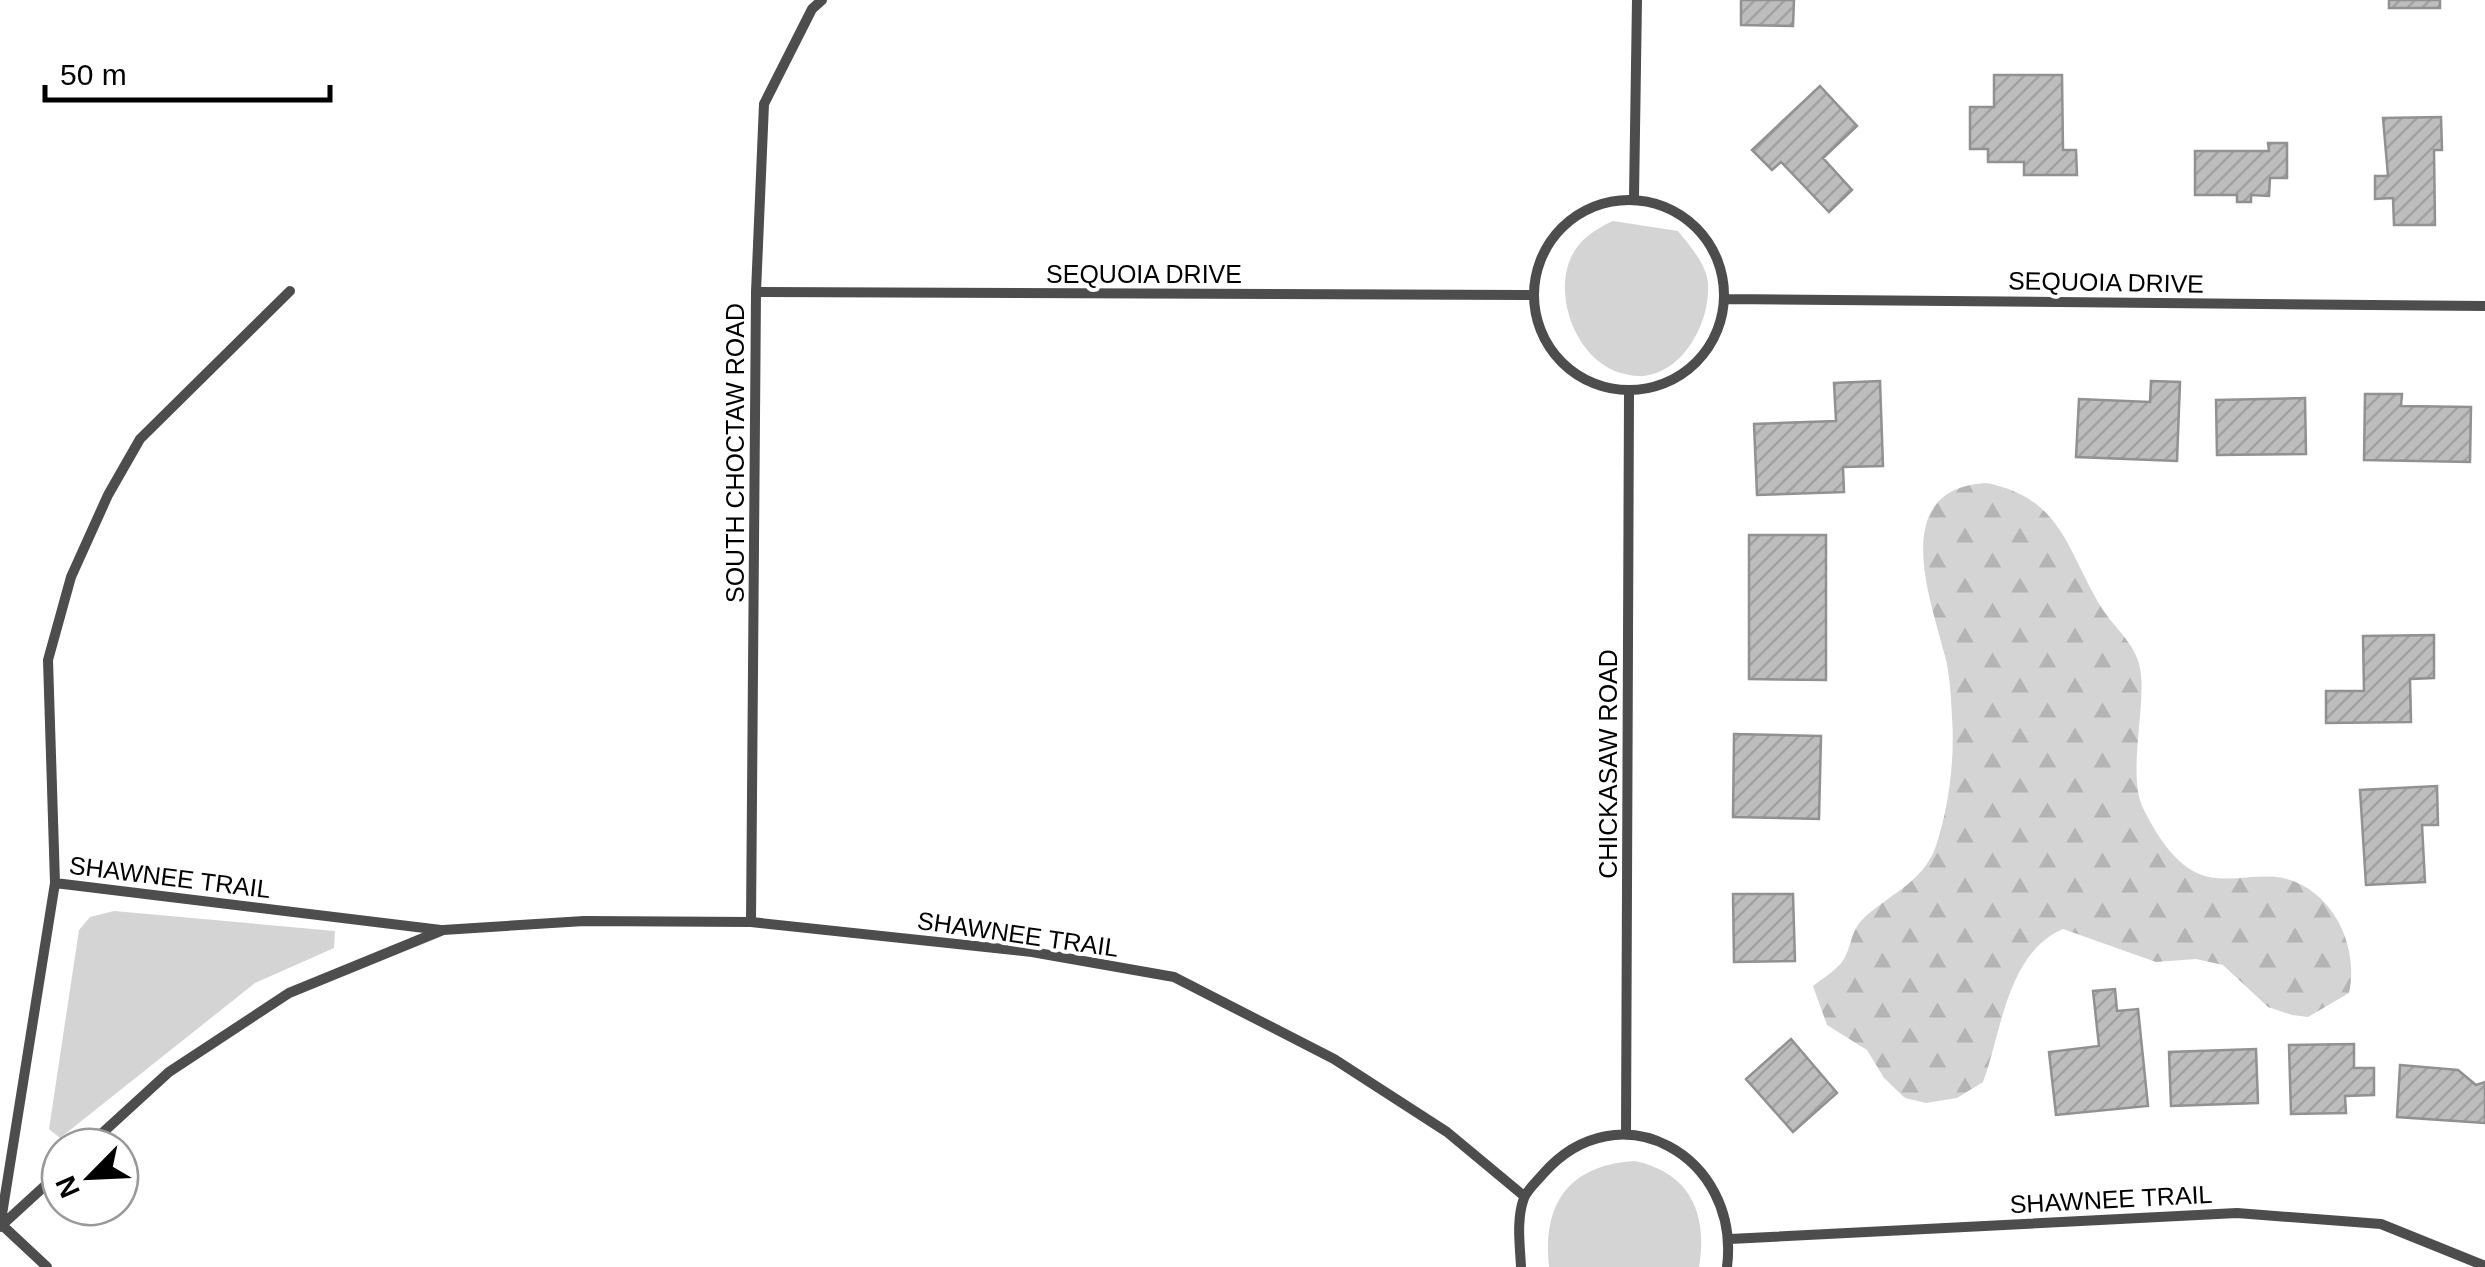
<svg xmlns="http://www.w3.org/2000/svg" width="2485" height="1267" font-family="Helvetica,sans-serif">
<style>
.grass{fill:#d4d4d4}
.forest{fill:url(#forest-firs)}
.building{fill:url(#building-hatch);stroke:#919191;stroke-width:2.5}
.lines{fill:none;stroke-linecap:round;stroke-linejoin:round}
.minor{stroke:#4d4d4d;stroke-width:10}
.labels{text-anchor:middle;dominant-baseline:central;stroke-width:8;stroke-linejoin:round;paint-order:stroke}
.street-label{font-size:25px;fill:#000;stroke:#fff}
</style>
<defs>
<pattern id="forest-firs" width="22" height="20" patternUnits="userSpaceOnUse" patternTransform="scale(2.5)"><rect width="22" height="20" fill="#d4d4d4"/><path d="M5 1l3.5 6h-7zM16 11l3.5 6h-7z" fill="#b4b4b4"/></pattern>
<pattern id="building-hatch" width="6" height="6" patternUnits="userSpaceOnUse" patternTransform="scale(2.5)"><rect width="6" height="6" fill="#bdbdbd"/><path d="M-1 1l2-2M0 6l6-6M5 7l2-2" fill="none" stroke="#a1a1a1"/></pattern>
</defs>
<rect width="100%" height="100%" fill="#fff"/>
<!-- grass -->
<path class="grass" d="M1613 221 1678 231C1689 245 1706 263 1708 283 1711 325 1678 384 1629 375 1587 368 1563 321 1565 283 1567 251 1584 234 1613 221Z
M114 911 335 931 334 948 255 983 60 1138 49 1129 79 930 90 917Z
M1635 1161C1690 1173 1708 1213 1699 1267H1549C1542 1203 1569 1165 1635 1161Z"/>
<!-- forest -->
<path class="forest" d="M1986 483C2064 498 2067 553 2103 610 2118 632 2138 646 2141 674 2145 712 2127 778 2144 810 2155 832 2173 862 2197 873 2226 886 2258 871 2287 879 2335 893 2359 948 2349 993L2308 1017 2292 1015 2268 1007 2223 965 2196 959 2156 962 2063 929C2007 953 2002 1031 1983 1082L1957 1098 1926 1103 1905 1098 1884 1078 1867 1050 1827 1025 1813 986C1822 979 1835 971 1842 962 1851 950 1850 933 1861 921 1886 895 1923 884 1936 846 1949 806 1955 759 1952 717 1951 697 1950 675 1945 656 1930 597 1888 489 1986 483Z"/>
<!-- building -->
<path class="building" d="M1741 0H1794L1793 26 1741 25Z
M2389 0H2440V8H2389Z
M1994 75H2062L2063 150H2076L2077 175H2024V162H1988V149H1970V107H1994Z
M1820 86 1857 126 1823 158 1852 190 1829 212 1781 162 1772 170 1752 150Z
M2441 117 2442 150H2434L2435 225H2394L2393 198 2375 199V176H2388L2383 118Z
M2268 143H2287V178H2270L2269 196 2251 195V202H2237V195H2195V151H2269Z
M1880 381 1883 466 1843 467 1844 492 1757 495 1754 424 1836 421 1834 383Z
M2151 381 2180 382 2177 461 2076 457 2079 399 2150 402Z
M2365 394H2402L2401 406 2471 407 2470 462 2364 460Z
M2305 398 2306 454 2217 455 2216 400Z
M1749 535H1826V680L1749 679Z
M2434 635V678L2410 679 2411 722 2326 723V691H2364L2363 636Z
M1734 734 1821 736 1819 819 1733 817Z
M2437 786 2438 825H2422L2425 882 2366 885 2360 790Z
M1733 894H1793L1795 961 1734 962Z
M2115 989 2117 1011 2138 1009 2148 1106 2056 1115 2049 1052 2099 1046 2093 991Z
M1791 1039 1837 1093 1793 1132 1746 1079Z
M2354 1044V1068H2374V1095L2345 1096 2346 1113 2291 1114 2289 1045Z
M2256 1049 2258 1103 2171 1106 2169 1052Z
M2400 1065 2458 1070 2476 1085 2485 1082V1123L2397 1117Z"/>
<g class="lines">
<!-- minor -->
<path class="minor" d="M1634 197 1637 0
M1534 295a95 95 0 1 1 190 0a95 95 0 1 1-190 0Z
M756 292 1531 295
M1727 299 2485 306
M55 883 441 930
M751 922 756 292 764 104 812 9 822 0
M1626 1135 1629 393
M87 1147 169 1072 289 993 443 930 584 921 751 922 1032 952 1174 977 1334 1059 1447 1132 1524 1196
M0 1227 55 883 48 660 71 577 108 495 140 439 290 291
M1730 1239 2237 1213 2381 1224 2485 1266
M47 1267 2 1225 60 1172
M1521 1267C1520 1245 1516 1220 1524 1198 1527 1190 1537 1181 1543 1174 1619 1087 1741 1156 1727 1267"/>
</g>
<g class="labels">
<!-- street labels -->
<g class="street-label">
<text x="1144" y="274">SEQUOIA DRIVE</text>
<text transform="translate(2106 282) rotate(1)">SEQUOIA DRIVE</text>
<text transform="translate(735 453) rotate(-90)">SOUTH CHOCTAW ROAD</text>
<text transform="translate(1608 764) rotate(-90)">CHICKASAW ROAD</text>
<text transform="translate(170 877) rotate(7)">SHAWNEE TRAIL</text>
<text transform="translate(1018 934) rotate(8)">SHAWNEE TRAIL</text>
<text transform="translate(2111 1199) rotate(-3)">SHAWNEE TRAIL</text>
</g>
</g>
<!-- north arrow -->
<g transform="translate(90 1177) rotate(246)"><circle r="48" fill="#ffffff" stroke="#999999" stroke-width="2.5"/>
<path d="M0-8L18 38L0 25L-18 38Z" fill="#000000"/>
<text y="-15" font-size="28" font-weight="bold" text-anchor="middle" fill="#000000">N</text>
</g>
<!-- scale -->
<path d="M45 85v15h285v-15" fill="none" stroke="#000000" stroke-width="5"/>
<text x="60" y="85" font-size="30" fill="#000000" stroke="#ffffff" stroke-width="8" paint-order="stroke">50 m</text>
</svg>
